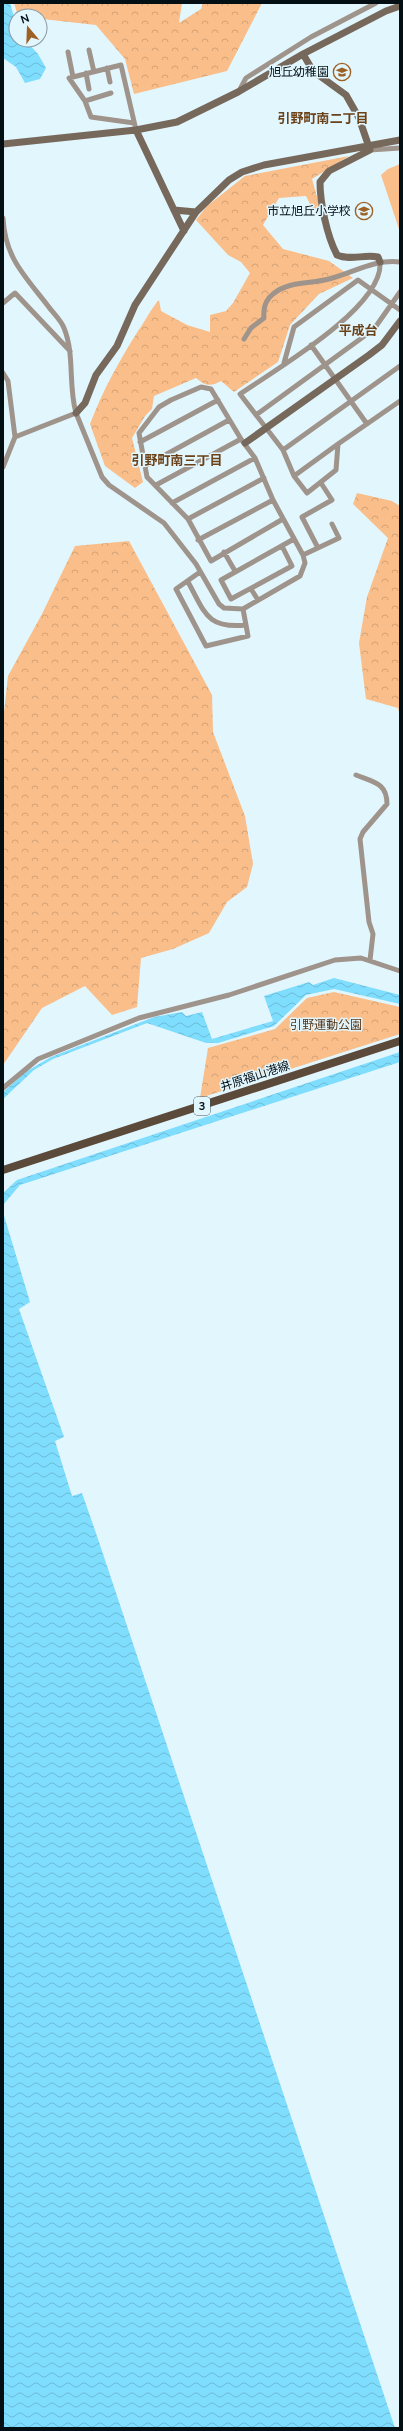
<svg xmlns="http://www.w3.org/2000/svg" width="403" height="2431" font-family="'Nunito Sans','Noto Sans JP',sans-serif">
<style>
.forest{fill:url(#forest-crowns)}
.pitch{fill:#f9be89}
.water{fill:url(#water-waves)}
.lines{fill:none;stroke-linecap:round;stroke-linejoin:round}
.street{stroke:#9f948c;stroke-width:5}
.secondary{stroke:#77685c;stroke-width:7}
.primary{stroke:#5b493a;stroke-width:8}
.labels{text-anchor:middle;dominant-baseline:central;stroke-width:3;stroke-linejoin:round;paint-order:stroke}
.shield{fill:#e2f6fe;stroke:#47545a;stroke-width:1}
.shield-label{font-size:11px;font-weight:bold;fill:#040f14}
.poi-label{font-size:12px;fill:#040f14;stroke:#e2f6fe;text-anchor:end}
.park-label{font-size:12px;fill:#553618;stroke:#e2f6fe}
.street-label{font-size:12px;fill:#040f14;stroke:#e2f6fe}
.neighbourhood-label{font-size:13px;font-weight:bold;fill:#6b4118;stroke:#e2f6fe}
</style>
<defs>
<pattern id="forest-crowns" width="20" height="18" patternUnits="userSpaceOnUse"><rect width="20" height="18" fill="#f9be89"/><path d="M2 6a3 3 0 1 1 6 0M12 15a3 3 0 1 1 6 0" fill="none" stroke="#d4a275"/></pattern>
<pattern id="water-waves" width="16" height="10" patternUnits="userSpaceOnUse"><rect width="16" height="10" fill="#7fddfe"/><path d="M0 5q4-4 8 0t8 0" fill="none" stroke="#6cbcd9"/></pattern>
</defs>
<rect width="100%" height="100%" fill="#e2f6fe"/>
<!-- forest -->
<path class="forest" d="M14 3H182L179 23 201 9 203 3H262L227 71 134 94 125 59 96 25 42 19 40 27V16H18Z
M349 156 312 179 321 211 312 208 306 196 279 198 263 225 283 249 329 261 353 278 319 294 290 325 278 362 234 392 221 381C210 387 206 386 196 378L154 396 152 409 145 416 132 438 143 482 135 488 105 466 90 424C103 390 119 361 138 331 146 320 150 310 159 300L161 311 187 325 210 332V315L226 311 233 303 250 273 241 262 228 255 196 220 207 206 245 176Z
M357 493 392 501 400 506V716L398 708 366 699 359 643 367 597 388 538 353 504Z
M129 541 212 695 213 732 245 816 253 864 247 887 227 902 209 933 173 949 141 958 137 1007 112 1015 85 986 42 1008 3 1065V721L8 676 42 614 75 546Z
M334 992 400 1007V1034L200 1098 208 1048 275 1029 307 998Z"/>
<!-- pitch -->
<path class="pitch" d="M400 164V232L381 175 388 169Z"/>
<!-- water -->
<path class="water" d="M3 3H10L16 24V40H25L38 54 46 68 40 79 25 83 16 67 3 58Z
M334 978 400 995V1004L334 989 306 995 274 1026 218 1043H206L147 1023 53 1059 34 1070 3 1099V1092L27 1071 51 1057 154 1017 182 1012 186 1016 202 1012 212 1039 273 1021 264 996 309 982 313 985Z
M400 1052V1062L20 1185 3 1205V1193L17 1180Z
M3 1212 30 1302 19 1309 64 1437 55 1441 72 1496 82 1493 97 1536 395 2428H3Z"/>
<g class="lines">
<!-- street -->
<path class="street" d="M89 50 94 72
M68 52 73 77
M107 68 110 82
M86 73 89 89
M239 91 246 78 311 37 376 3
M85 101 111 93
M134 123 91 117 85 101 69 78 121 65 136 130
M370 150 400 148
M3 218C5 258 25 276 48 306 53 313 61 320 64 328 75 355 68 385 76 413
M380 262C384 307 275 370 240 394L283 450 294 476 307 493 336 470 338 444 400 401
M3 303 15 293 70 351
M244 339 251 328 264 318C263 308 265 300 273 294 288 281 311 284 329 279 353 273 374 259 400 262
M311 345 367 424
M284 363 294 327 358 280 400 310
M3 373 8 381 15 437
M256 415 374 329 400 292
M140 442 218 400
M283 450 400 366
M145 466 229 420
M3 467 15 437 76 413 102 477 109 485 164 523 196 564 219 604 224 608 243 609 300 576 305 563 303 555 273 500 255 458 241 439 211 389 201 387 171 400 159 407 139 433 147 477 188 519 211 561 283 519
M294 476 338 444
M156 485 241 439
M172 503 255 458
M188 519 264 478
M198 540 273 500
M282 546 292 566 231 599 221 580 294 539
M317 546 302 517 332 500 321 483
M224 552 235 571
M303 555 339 538 332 524
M200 572 176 589 206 646 248 636 243 609
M188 582C205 612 206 629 246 625
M251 589 258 600
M356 775C374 782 387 783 387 804L363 832 360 839 369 922 373 934 370 960
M3 1088 38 1059 139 1018 229 995 335 960 361 958 400 971"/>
<!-- secondary -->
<path class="secondary" d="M303 54 313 71 346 95 359 118 370 150 329 171 320 182C320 203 327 236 337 255 351 261 364 254 378 257L380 262
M136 130 184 231
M3 144 136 130 177 122 238 92 303 54 386 11 400 6
M174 210 196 212
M76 413 85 403 96 375 117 346 135 305 196 212 229 180 242 172 264 165 400 140
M245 443 369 355 382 345 400 321"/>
<!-- primary -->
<path class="primary" d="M3 1170 400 1041"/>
</g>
<!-- icons -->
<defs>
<symbol id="school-ring" viewBox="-11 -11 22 22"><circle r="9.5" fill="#e2f6fe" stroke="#9e6124" stroke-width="1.5"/><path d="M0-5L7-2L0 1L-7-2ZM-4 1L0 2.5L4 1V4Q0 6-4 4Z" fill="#9e6124"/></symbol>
</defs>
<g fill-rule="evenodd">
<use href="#school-ring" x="332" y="62" width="20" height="20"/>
<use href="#school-ring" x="354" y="201" width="20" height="20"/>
</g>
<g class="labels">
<!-- shield labels -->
<rect class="shield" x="194" y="1097" width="16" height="18" rx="3"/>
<g class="shield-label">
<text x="202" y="1106">3</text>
</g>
<!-- poi labels -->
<g class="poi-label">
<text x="329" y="72">旭丘幼稚園</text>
<text x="351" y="211">市立旭丘小学校</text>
</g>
<!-- park labels -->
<g class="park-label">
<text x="326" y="1025">引野運動公園</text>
</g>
<!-- street labels -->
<g class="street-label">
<text transform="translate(255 1076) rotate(-18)">井原福山港線</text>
</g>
<!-- neighbourhood labels -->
<g class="neighbourhood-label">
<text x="323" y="119">引野町南二丁目</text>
<text x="358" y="331">平成台</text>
<text x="177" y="461">引野町南三丁目</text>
</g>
</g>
<!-- border -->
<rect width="403" height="2431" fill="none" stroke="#040f14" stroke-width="8"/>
<!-- north arrow -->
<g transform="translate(28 28) rotate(341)"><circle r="19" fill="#e2f6fe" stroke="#899aa0"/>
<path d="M0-3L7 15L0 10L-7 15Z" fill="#9e6124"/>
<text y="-6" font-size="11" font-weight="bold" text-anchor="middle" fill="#040f14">N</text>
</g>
</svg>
